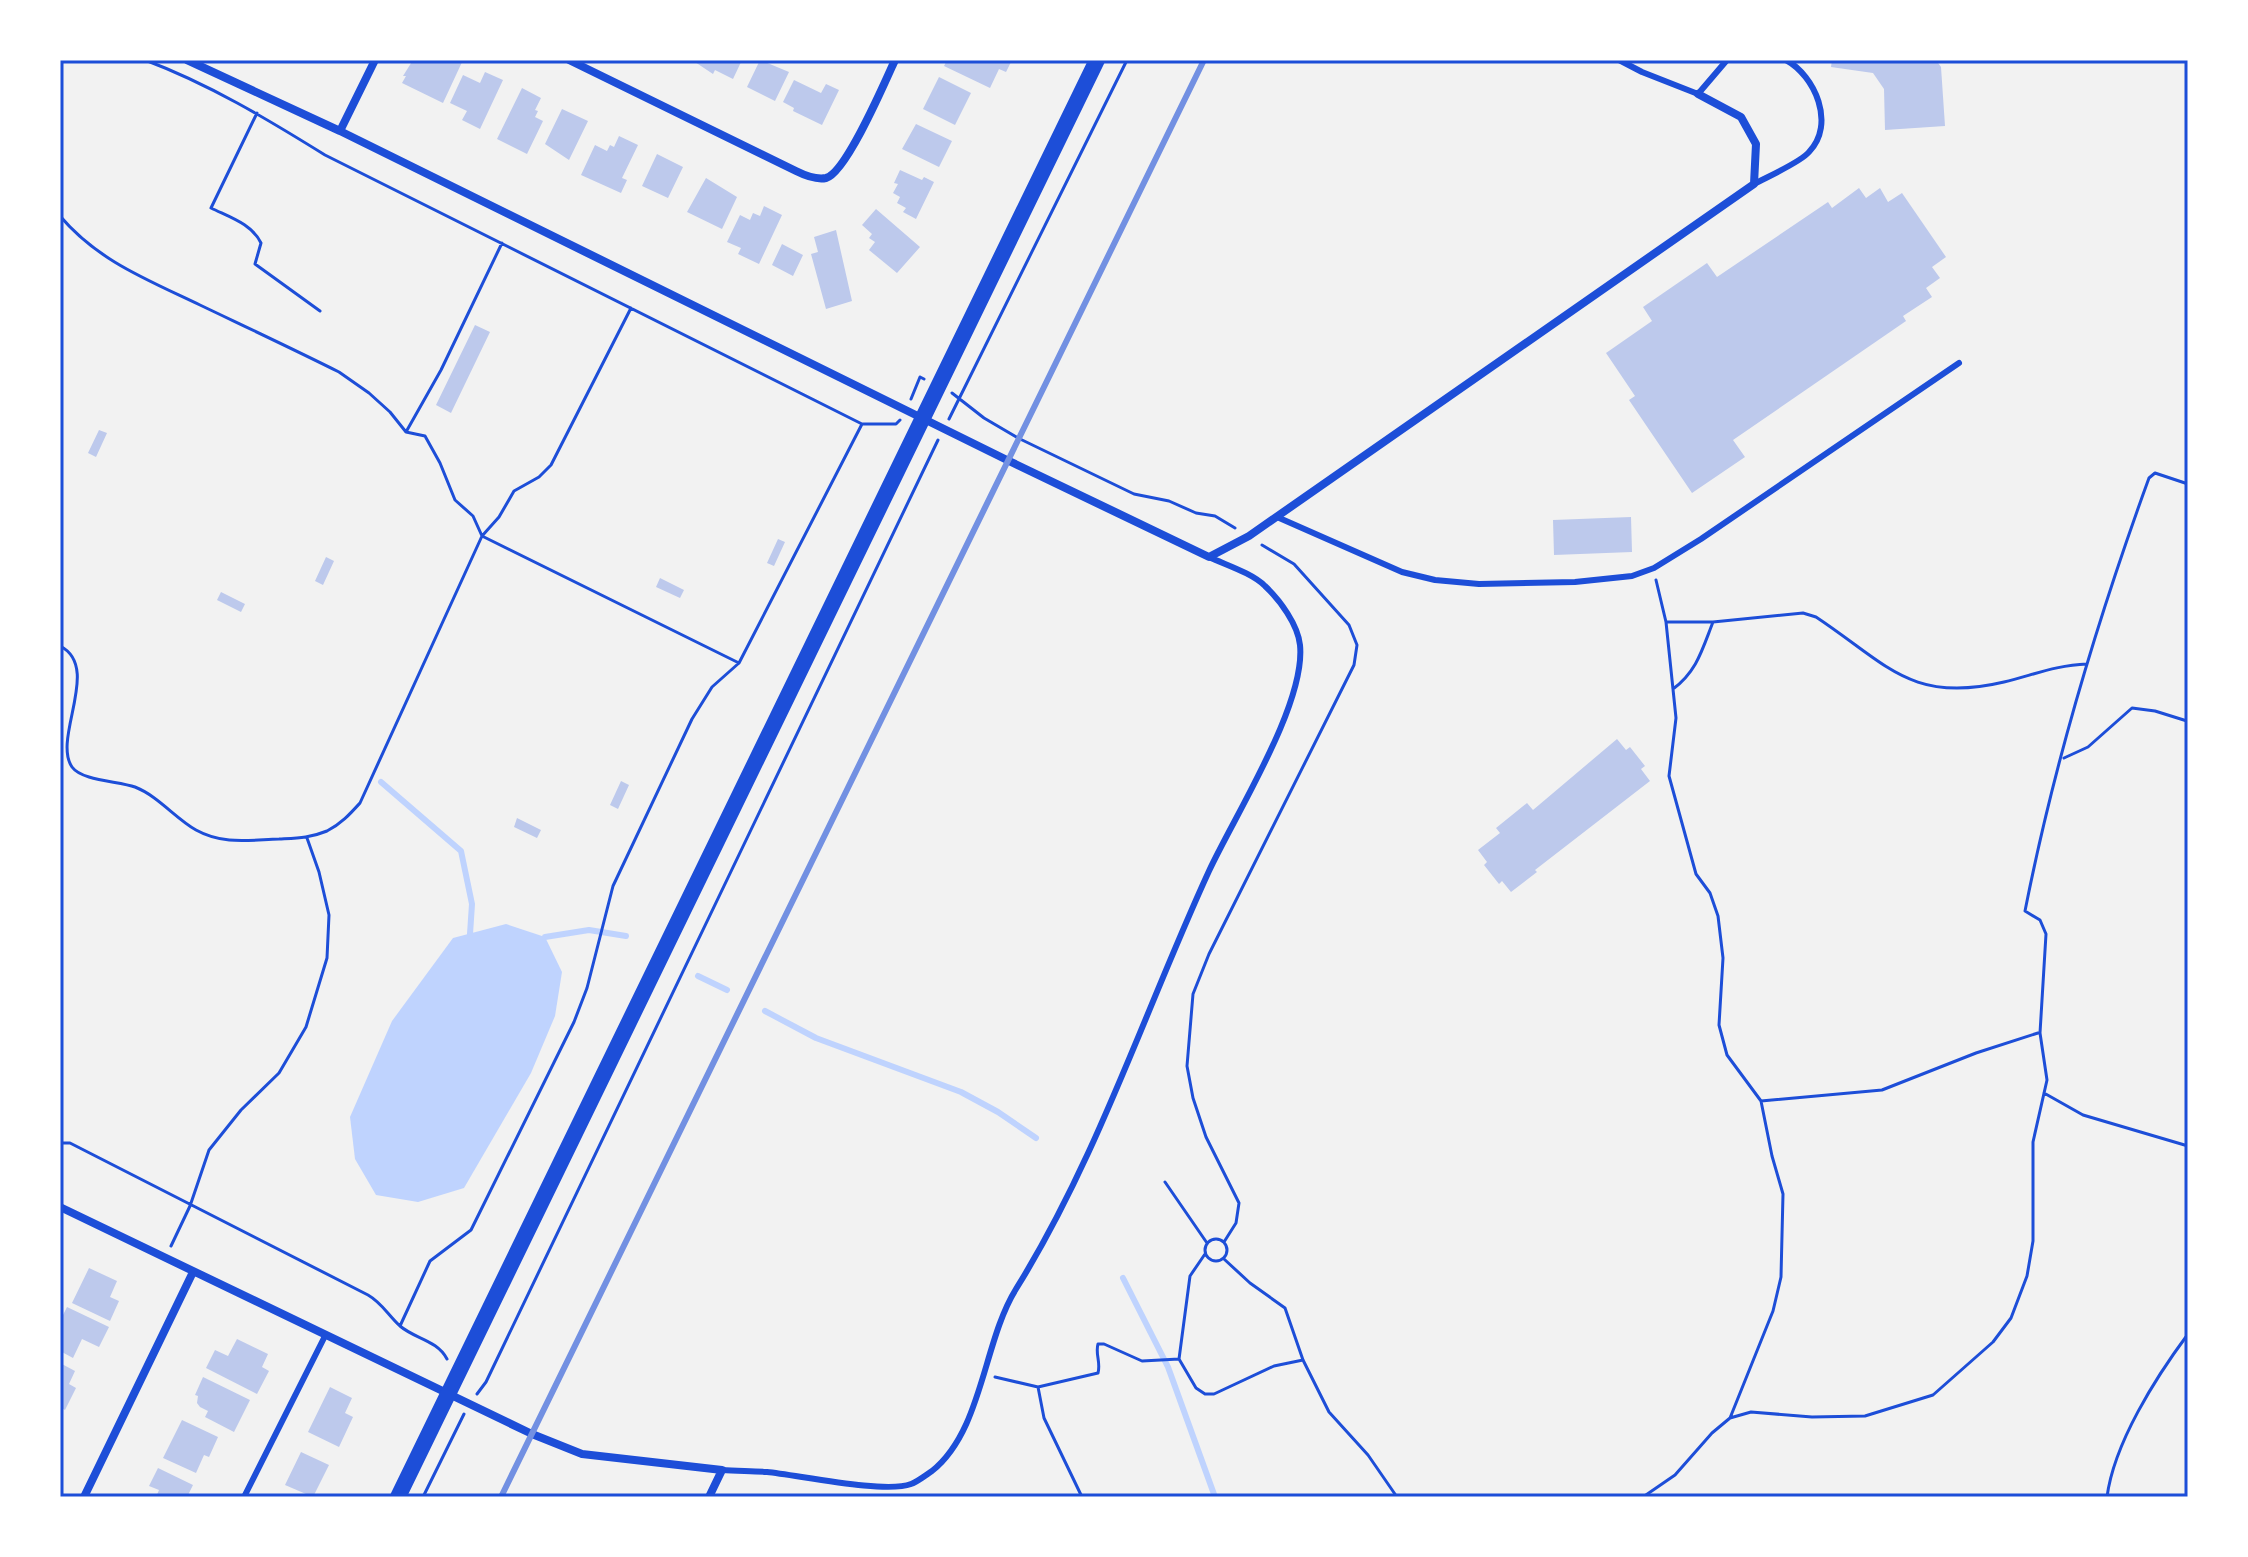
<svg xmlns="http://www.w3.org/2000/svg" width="2248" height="1557" font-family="'PT Sans Narrow',sans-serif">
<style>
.water{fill:#bfd3fe}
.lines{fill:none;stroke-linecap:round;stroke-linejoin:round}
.stream{stroke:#bfd3fe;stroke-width:6}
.building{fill:#bdc9ec}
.path{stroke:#1d4ed8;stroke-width:3}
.service{stroke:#1d4ed8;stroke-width:6}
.minor{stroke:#1d4ed8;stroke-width:8}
.secondary{stroke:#1d4ed8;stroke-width:16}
.rail{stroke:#7290e2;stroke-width:6}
.neatline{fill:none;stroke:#1d4ed8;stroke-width:3}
</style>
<rect width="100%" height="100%" fill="#f2f2f2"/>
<!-- water -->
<path class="water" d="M506 924 545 937 562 972 555 1016 531 1073 464 1188 418 1202 376 1195 355 1159 350 1117 392 1021 453 938Z"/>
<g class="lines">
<!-- stream -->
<path class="stream" d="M381 782 461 851 472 904 470 934
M545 937 589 930 626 936
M698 976 727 990
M765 1011 816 1038 961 1092 998 1112 1036 1138
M1123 1278 1168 1367 1215 1497"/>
</g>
<!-- building -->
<path class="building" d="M413 60H463L443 103 402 83 406 76H403Z
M692 60H742L733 79 715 70 713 74Z
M760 60 789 72 775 101 747 87Z
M947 60H1012L1006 72 999 69 990 88 944 66Z
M1832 60H1936L1941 67 1945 126 1885 130 1884 89 1873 73 1831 67Z
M485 72 503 80 480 129 462 120 467 111 450 103 463 75 480 83Z
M939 77 971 93 955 125 923 109Z
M794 80 821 93 826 84 839 90 822 125 793 111 794 108 783 102Z
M522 88 541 98 535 110 538 111 535 117 543 121 527 154 497 139Z
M562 109 588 121 569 160 545 144Z
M916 124 952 141 939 167 902 149Z
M619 136 638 145 622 178 627 180 621 193 581 175 595 145 607 151 610 145 614 147Z
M657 154 683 167 668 198 642 186Z
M900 170 922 180 924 177 934 182 916 219 903 212 906 208 897 203 900 197 893 193 898 184 894 183Z
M706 178 737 197 722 229 687 212Z
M1859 188 1866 198 1880 188 1888 202 1902 193 1946 257 1932 267 1940 278 1926 288 1932 297 1903 316 1906 321 1733 440 1745 457 1692 493 1629 400 1635 396 1606 353 1652 321 1643 307 1707 263 1717 277 1828 202 1832 208Z
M764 206 782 215 759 264 738 254 741 248 727 242 740 215 750 220 753 213 760 216Z
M876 209 920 247 897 273 869 250 875 242 869 238 872 234 862 225Z
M836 230 852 301 826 309 811 254 818 252 814 237Z
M782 244 803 255 793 276 772 265Z
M475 325 490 332 451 413 436 405Z
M99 430 107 433 96 457 88 453Z
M1631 517 1632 552 1554 555 1553 520Z
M778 539 785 542 774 566 767 563Z
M326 557 334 561 323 585 315 581Z
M660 578 684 590 680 598 656 587Z
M221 592 245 604 241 612 217 600Z
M1617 739 1626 750 1630 747 1645 766 1641 769 1650 781 1535 870 1537 872 1511 892 1502 881 1499 884 1484 865 1487 862 1478 850 1500 833 1496 828 1527 803 1533 810Z
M621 781 629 785 618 809 610 805Z
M517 818 541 830 537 838 514 827Z
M89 1268 117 1281 110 1297 119 1301 110 1321 72 1303Z
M67 1307 109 1327 99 1347 82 1339 73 1358 60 1351V1321Z
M237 1339 268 1354 262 1367 269 1371 257 1394 206 1368 215 1350 228 1356Z
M60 1363 75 1371 69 1384 76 1388 65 1410 60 1407Z
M203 1377 250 1400 234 1432 205 1417 208 1411 200 1407 197 1403 198 1396 195 1395Z
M330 1387 352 1398 345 1413 353 1417 339 1447 308 1432Z
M182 1420 218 1437 209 1457 204 1455 196 1473 163 1458Z
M301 1452 329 1465 313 1497 285 1485Z
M158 1468 193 1485 187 1497H156L159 1490 149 1486Z"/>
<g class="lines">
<!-- path -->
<path class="path" d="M145 60C209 84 267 119 325 155L862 424H896L900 420
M257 113 211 208C229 217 252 224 261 243L255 264 320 311
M60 216C98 261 148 280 200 305 246 327 293 349 339 372L369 393 390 412 406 432 425 436 440 463 455 500 473 516 482 536 739 663
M952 393 984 418 1018 438 1134 494 1169 501 1196 513 1215 516 1235 528
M911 399 920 377 924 379
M949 419 1127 60
M406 432 441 370 502 243
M1656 580 1666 622 1676 718 1669 776 1696 874 1710 893 1718 916 1723 958 1719 1025 1727 1055 1761 1101 1772 1156 1783 1194 1781 1277 1773 1311 1730 1418
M1666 622H1713L1803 613 1816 617C1887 664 1911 704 2004 682 2033 675 2057 665 2087 664
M60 646C102 667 52 738 72 767 82 781 119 781 135 787 158 796 175 818 196 830 223 845 249 840 279 839 297 838 310 838 327 831 341 824 350 814 360 803L482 536 499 517 514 491 539 477 551 465 631 308
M1673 689C1697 671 1702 650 1713 622
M2064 758 2088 747 2132 708 2155 711 2187 721 2188 719
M2044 1093 2083 1115 2188 1146
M1761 1101 1882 1090 1976 1053 2038 1033
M60 1143H70L368 1295C382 1303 388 1315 400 1326 415 1339 437 1340 447 1359
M1165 1182 1207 1243
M1205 1250a11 11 0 1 1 22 0a11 11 0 1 1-22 0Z
M1224 1242 1236 1223 1239 1203 1206 1137 1193 1098 1187 1066 1193 994 1209 954 1354 665 1357 645 1349 625 1294 564 1262 545
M171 1246 190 1206 209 1150 241 1110 279 1073 306 1027 327 958 329 915 319 872 307 838
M1205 1254 1190 1276 1179 1359 1196 1388 1205 1394H1214L1274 1366 1303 1360
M1224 1259 1250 1283 1285 1308 1303 1360 1329 1412 1368 1455 1397 1497
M400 1326 430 1261 471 1230 574 1022 587 988 613 886 692 719 712 687 739 663 862 424
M995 1377 1038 1387
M477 1394 486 1382 938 440
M423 1497 464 1414
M1082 1497 1044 1418 1038 1387 1098 1373C1101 1362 1095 1354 1098 1344H1104L1142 1361 1179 1359
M1643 1497 1675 1475 1712 1433 1730 1418 1751 1412 1812 1417 1865 1416 1933 1395 1993 1342 2011 1318 2027 1276 2033 1241V1142L2047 1080 2040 1033 2046 934 2040 920 2025 911C2054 764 2098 618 2149 478L2155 473 2188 484
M2107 1497C2114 1443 2156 1377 2188 1334"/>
<!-- service -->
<path class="service" d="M1619 60 1642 72 1698 94 1727 60
M1754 184C1767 177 1801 162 1809 152 1836 124 1815 76 1786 60
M1277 517 1402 572 1435 580 1479 584 1575 582 1632 576 1654 568 1701 539 1959 363
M722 1470C737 1471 752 1471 767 1472 798 1475 885 1494 911 1484 917 1482 926 1475 932 1471 983 1430 983 1342 1016 1289 1097 1159 1145 1010 1209 871 1235 815 1306 704 1300 645 1298 625 1280 600 1265 586 1252 573 1226 565 1209 557
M244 1497 325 1336"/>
<!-- minor -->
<path class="minor" d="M187 60 340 131 1007 460 1209 557 1249 536 1754 184 1756 144 1741 117 1698 94
M569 60 796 171C804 175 816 180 826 178 846 173 885 82 895 60
M340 131 375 60
M60 1207 532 1434 582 1454 722 1470 709 1497
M84 1497 193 1272"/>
<!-- secondary -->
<path class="secondary" d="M398 1497 1097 60"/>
<!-- rail -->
<path class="rail" d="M501 1497 1204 60"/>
</g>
<!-- border -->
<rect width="2248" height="1557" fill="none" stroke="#ffffff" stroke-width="124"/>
<rect x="62" y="62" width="2124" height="1433" class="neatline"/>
</svg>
